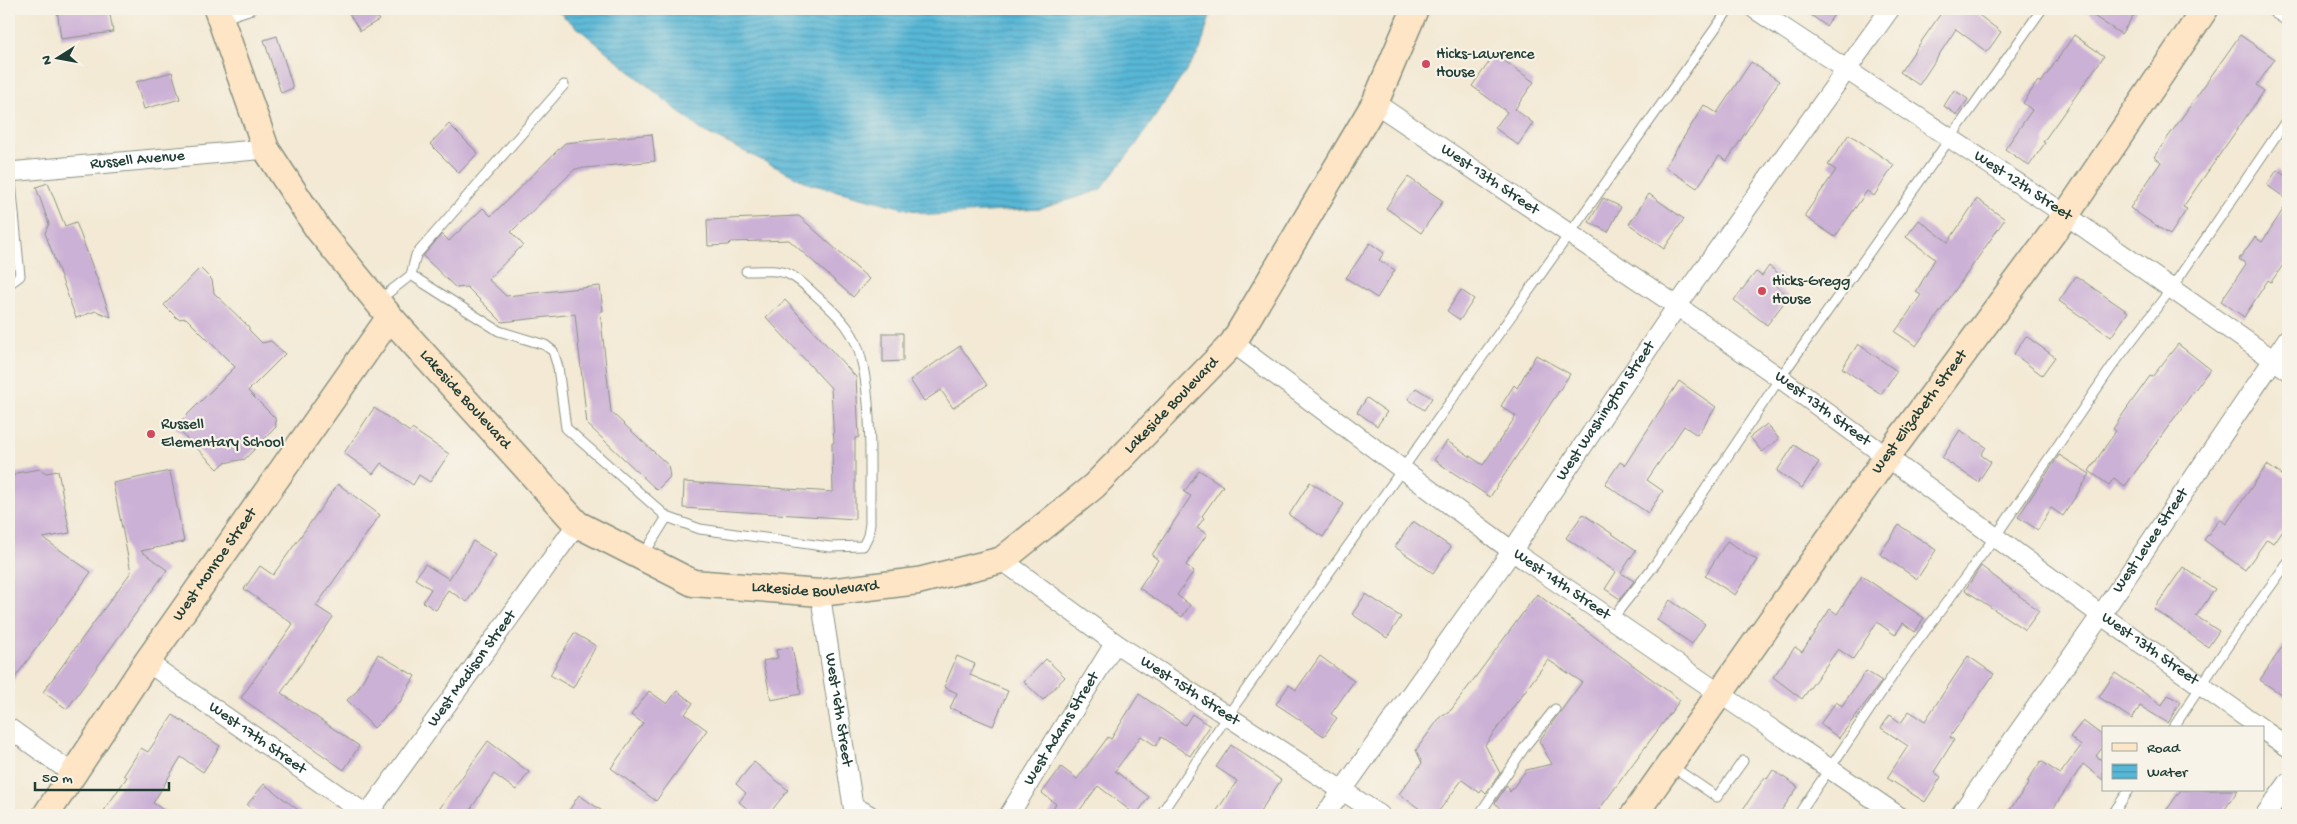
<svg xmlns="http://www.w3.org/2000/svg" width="2297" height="824" font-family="'Gochi Hand',sans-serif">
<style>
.water{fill:url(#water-rules);stroke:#3c7a86}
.building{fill:#ccb1d6}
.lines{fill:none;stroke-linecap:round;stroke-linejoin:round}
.lane-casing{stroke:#899384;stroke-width:11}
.street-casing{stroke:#899384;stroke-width:21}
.secondary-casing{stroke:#899384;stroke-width:29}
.lane{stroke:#fff;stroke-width:9}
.street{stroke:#fff;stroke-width:19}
.secondary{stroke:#fde5c5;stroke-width:26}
.poi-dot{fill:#d1495b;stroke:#f7f3e8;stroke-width:2}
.labels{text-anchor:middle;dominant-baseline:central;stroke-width:4.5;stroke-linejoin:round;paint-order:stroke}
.poi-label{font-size:16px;fill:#1f3d34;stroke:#f7f3e8;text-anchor:start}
.street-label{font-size:16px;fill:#1f3d34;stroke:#f7f3e8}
</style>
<defs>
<pattern id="water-rules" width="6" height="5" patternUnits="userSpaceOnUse" patternTransform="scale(1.25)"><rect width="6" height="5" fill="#58b7d7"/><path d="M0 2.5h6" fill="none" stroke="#4896af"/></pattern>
</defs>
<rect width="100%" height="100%" fill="#f7f3e8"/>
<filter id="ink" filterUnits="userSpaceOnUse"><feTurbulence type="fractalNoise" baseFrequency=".02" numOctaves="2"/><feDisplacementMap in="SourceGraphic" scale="10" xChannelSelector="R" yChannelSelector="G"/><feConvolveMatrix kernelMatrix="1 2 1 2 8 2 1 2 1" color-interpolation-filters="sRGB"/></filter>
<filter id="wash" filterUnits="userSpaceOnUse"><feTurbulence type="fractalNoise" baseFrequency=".0096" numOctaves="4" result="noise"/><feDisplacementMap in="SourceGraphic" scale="20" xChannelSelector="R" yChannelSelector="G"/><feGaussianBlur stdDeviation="1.12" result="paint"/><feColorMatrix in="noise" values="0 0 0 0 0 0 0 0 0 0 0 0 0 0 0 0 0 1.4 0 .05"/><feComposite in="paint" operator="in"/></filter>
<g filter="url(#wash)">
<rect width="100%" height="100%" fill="#f3e9d4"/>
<!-- water -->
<path class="water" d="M555 9H1212L1200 50 1138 142 1100 190 1040 209 931 215 810 184 701 130Z"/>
<g id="blocks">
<!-- building -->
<path class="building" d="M57 9H109L113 32 61 39Z
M346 9H372L379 20 360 31Z
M1803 9H1838L1826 26Z
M1944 9H1971L2001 32 1987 52 1956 29 1919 85 1900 72Z
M2083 9H2138L2121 34Z
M2074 35 2104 56 2043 142 2045 143 2029 166 2005 149 2032 110 2023 103 2038 81 2041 83Z
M2240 35 2275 59 2257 85 2264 91 2183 207 2187 209 2170 235 2130 208 2161 162 2154 157Z
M277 36 293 88 281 93 264 40Z
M1495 54 1534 82 1515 109 1533 123 1518 145 1495 128 1507 112 1472 86Z
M1751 62 1779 81 1727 161 1719 156 1697 188 1665 167 1704 105 1717 113Z
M172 72 180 99 144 109 136 82Z
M1954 90 1968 99 1957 115 1944 106Z
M449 124 478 153 459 173 430 144Z
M652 134 655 161 575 169 511 232 523 245 488 279 506 296 600 286 603 311H600L611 412 668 465 670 477 657 490 587 424 575 314 502 322 467 287 456 288 423 256 442 234 449 241 483 208 491 216 565 143Z
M1849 134 1894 165 1874 196 1867 191 1835 237 1804 216 1836 170 1828 165Z
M2277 170 2288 178V200L2267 185Z
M1408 177 1443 201 1421 233 1386 208Z
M48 183 65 226 76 222 111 317 96 311 76 318 45 233 49 224 36 187Z
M1649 194 1684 219 1664 249 1629 224Z
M1603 198 1621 207 1608 232 1589 222Z
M1977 199 2005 219 1916 346 1895 332 1921 295 1916 292 1935 259 1906 237 1919 220 1948 242Z
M2288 202V258L2271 282 2268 280 2244 317 2221 301 2246 264 2239 259 2255 237 2262 242Z
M799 216 869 279 853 297 789 240 731 242 728 245 708 246 707 220Z
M1370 243 1384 253 1379 260 1395 270 1377 298 1346 278Z
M1769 266 1783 277 1776 286 1789 296 1767 325 1734 300 1756 272 1762 276Z
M200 268 212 280 214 293 249 327V330L262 343 271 341 285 354 248 391 275 418 276 427 245 459 224 463 218 469 175 427 235 367 186 318 178 319 164 305Z
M2076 276 2128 312 2111 337 2059 301Z
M1461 290 1474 299 1460 320 1447 311Z
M785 300 856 377 859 437 855 438V519L683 508 684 482 833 492 832 443H834L831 388 766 317Z
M883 333H903V361L883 362Z
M2026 336 2055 357 2042 375 2014 354Z
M1858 344 1897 371 1881 394 1842 368Z
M2178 344 2210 369 2125 486 2114 478 2109 485 2089 471 2116 431 2113 429 2125 411 2150 376 2152 377Z
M960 346 987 385 953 408 941 390 924 401 910 380Z
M1536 355 1570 374 1490 497 1434 460 1447 441 1483 465 1516 416 1501 406 1514 385 1517 388Z
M1679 381 1716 407 1697 435 1684 426 1647 480 1663 491 1648 513 1605 484 1620 462 1625 465Z
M1416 388 1432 398 1424 410 1408 399Z
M1367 398 1387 412 1377 426 1357 412Z
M374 408 410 432 412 429 449 454 430 482 419 475 413 485 381 463 373 474 344 453Z
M1767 424 1779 439 1762 452 1750 437Z
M1960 430 1986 447 1981 455 1991 462 1978 482 1942 458Z
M1794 445 1819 462 1802 488 1777 471Z
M2059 455 2090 474 2063 516 2051 508 2038 530 2018 517Z
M2267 465 2288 479V521L2273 543 2267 539 2245 570 2204 540 2220 519 2226 524Z
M40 469 46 473 58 471 70 533 43 538 91 572 9 686V483L16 473Z
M1199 470 1223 486 1202 516 1204 518 1197 528 1207 534 1186 565 1194 571 1177 595 1190 605 1182 617 1139 588 1158 560 1152 555 1191 496 1184 492Z
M170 471 184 542 141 551 167 570 67 709 43 692 131 572 113 483Z
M1310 482 1344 504 1323 537 1289 515Z
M338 484 380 515 316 606 333 617 281 693 359 746 344 770 241 698 293 624 244 589 260 566 273 575Z
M1583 514 1636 550 1621 573 1634 581 1620 599 1605 589 1616 572 1566 538Z
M1413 521 1451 547 1433 573 1395 547Z
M1899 525 1936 550 1917 579 1880 554Z
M473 541 496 555 467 602 448 590 436 610 423 602 431 589 415 579 425 564 449 579Z
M1727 541 1757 560 1735 595 1705 576Z
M1981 566 2039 611 2025 630 1965 590Z
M2183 567 2215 589 2196 616 2219 631 2208 647 2154 609Z
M1862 576 1924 618 1915 632 1903 623 1895 635 1877 622 1853 659 1838 649 1802 699 1773 677 1795 647 1802 652 1830 609 1837 614Z
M1366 594 1401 617 1387 638 1352 614Z
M1537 594 1680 700 1595 815H1506L1495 803 1507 785 1510 792 1526 770 1552 764 1539 741 1582 682 1548 660 1485 745 1500 773 1486 793 1482 789 1480 793 1462 780 1436 815H1428L1399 794 1422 763 1416 750 1441 716 1451 710Z
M1670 600 1705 624 1692 644 1657 620Z
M574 633 596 646 573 688 550 675Z
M2288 638V699L2260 680Z
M792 647 801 694 771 700 763 661 778 658 776 650Z
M378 654 415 676 400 702 374 728 347 700 356 692Z
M957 656 975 664 970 675 1008 691 993 726 950 708 957 693 944 687Z
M1320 656 1354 681 1331 714 1337 718 1324 736 1276 704 1289 685 1296 690Z
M1968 656 1994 674 1950 737 1954 740 1934 772 1941 777 1925 802 1887 778 1908 746 1881 728 1890 715 1901 723 1909 711 1925 721Z
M1046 659 1065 677 1043 700 1024 682Z
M1866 671 1882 681 1839 738 1820 724 1836 702 1842 706Z
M2115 673 2162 705 2168 695 2180 702 2168 723 2140 706 2132 719 2099 697Z
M649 691 667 704 677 691 693 703 685 714 707 730 656 801 611 768 643 723 631 715Z
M1139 694 1185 725 1192 714 1210 726 1190 756 1161 737 1156 746 1141 736 1115 771 1149 797 1136 815 1098 786 1076 815H1048L1056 804 1042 793 1061 767 1077 779 1108 737 1111 739Z
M173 715 220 746 203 772 181 757 153 803 171 815H101L127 777 124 775 141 748 148 752Z
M2083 721 2103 736V747L2096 756 2103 761V780L2083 764 2049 815H2006L2029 783 2027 782 2041 761 2060 774 2081 746 2070 737Z
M488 741 529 772 516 790 494 774 468 813 472 815H435Z
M1231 745 1281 780 1258 815H1214L1237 781 1216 767Z
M754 762 788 790 768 815H755L739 802 746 793 736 784Z
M1773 770 1798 787 1778 815H1739L1765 777 1767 779Z
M264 784 305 815H260L247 805Z
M2181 790H2238L2221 815H2163Z
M579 795 608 815H566Z"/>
</g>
</g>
<g filter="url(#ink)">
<use href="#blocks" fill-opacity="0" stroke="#899384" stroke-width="1"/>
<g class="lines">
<defs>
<path id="lane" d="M224 18 252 9
M411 275 499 331 545 345 553 351 558 367 566 428 667 517 700 529 830 547 863 546 868 536 870 523C869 476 876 367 849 330 842 319 830 308 820 299 788 270 790 270 746 271
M9 284 20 276 10 172
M379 300 411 275 416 255 564 85
M644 554 667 517
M1612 619 1656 563 1780 378 2042 9
M2173 728 2229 644 2288 562
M1670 765 1717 797 1743 761
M1160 815 1228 715 1729 9
M1479 815 1526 745 1555 709
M1798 815 1900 665 1995 537 2113 365 2171 289 2288 118
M2112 815 2129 790"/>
<g id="street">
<path id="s1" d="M1755 9 2066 215 2288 370"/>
<path d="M2277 9 2288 16"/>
<path id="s2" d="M1375 103 1677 306 1780 378 2101 615 2261 728"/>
<path id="s3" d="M9 172 266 149"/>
<path id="s4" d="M1233 343 1512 551 1897 815"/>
<path id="s5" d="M1002 560 1115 643 1380 815"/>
<path id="s6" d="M820 593 853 806 869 815"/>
<path id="s7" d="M147 662 367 815"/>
<path d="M9 728 73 774"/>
<path d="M2263 730 2288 747"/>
<path id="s8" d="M367 815 577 524"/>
<path id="s9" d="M1009 815 1115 643"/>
<path id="s10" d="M1325 815 1512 551 1677 306 1890 9"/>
<path id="s11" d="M1960 815 2101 615 2288 338"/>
<path d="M2265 815 2288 783"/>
</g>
<g id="secondary">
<path id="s12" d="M217 9 266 149 318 229 390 317 577 524 693 583 820 593 918 581 1002 560 1094 486 1233 343 1375 103 1415 9"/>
<path id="s13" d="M46 815 147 662 390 317"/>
<path id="s14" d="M1634 815 1886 458 2066 215 2205 9"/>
</g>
</defs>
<!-- lane casing -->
<use href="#lane" class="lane-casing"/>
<!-- street casing -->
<use href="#street" class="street-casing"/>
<!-- secondary casing -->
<use href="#secondary" class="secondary-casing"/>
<!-- lane -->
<use href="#lane" class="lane"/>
<!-- street -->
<use href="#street" class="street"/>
<!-- secondary -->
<use href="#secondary" class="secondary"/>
</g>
</g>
<!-- markers -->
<g class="poi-dot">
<circle cx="1426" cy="64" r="5"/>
<circle cx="1762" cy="291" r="5"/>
<circle cx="151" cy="434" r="5"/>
</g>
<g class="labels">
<!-- poi labels -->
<g class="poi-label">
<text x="1436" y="55">Hicks-Lawrence<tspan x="1436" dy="18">House</tspan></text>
<text x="1772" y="282">Hicks-Gregg<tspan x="1772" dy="18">House</tspan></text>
<text x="161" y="425">Russell<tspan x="161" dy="18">Elementary School</tspan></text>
</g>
<!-- street labels -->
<g class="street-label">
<text stroke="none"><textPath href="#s3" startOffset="129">Russell Avenue</textPath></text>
<text stroke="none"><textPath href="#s2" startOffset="138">West 13th Street</textPath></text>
<text stroke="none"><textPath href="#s1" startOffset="321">West 12th Street</textPath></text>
<text stroke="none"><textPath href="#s12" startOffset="469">Lakeside Boulevard</textPath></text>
<text stroke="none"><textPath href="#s12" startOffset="1309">Lakeside Boulevard</textPath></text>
<text stroke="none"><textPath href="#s2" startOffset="542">West 13th Street</textPath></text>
<text stroke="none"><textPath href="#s10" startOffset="492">West Washington Street</textPath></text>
<text stroke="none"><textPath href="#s14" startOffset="494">West Elizabeth Street</textPath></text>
<text stroke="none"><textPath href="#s11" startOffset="334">West Levee Street</textPath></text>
<text stroke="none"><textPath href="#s13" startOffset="302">West Monroe Street</textPath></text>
<text stroke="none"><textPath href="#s4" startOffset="408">West 14th Street</textPath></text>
<text stroke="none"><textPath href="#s12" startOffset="889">Lakeside Boulevard</textPath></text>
<text stroke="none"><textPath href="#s2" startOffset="948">West 13th Street</textPath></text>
<text stroke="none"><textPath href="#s8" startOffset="180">West Madison Street</textPath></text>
<text stroke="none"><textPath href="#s5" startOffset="229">West 15th Street</textPath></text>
<text stroke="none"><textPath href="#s6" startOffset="118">West 16th Street</textPath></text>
<text stroke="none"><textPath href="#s9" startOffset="101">West Adams Street</textPath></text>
<text stroke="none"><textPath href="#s7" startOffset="134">West 17th Street</textPath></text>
</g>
</g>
<!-- margin -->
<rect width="2297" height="824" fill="none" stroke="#f7f3e8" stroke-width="30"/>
<!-- legend -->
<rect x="2102" y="726" width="162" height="65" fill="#f7f3e8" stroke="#a1aaa0"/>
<rect x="2112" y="743" width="25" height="8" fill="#fde5c5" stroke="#a1aaa0"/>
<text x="2147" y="752" font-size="15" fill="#1f3d34">Road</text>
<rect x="2112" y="764" width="25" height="15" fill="url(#water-rules)" stroke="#a1aaa0"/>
<text x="2147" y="776" font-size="15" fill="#1f3d34">Water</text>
<!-- north arrow -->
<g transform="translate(58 58) rotate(259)" stroke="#f7f3e8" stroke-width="4" paint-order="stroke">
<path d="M0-4L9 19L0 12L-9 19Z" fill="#1f3d34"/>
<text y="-8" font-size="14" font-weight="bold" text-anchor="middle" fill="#1f3d34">N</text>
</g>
<!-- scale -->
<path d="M35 782v8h134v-8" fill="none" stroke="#1f3d34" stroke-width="2.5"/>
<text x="42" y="782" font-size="15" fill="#1f3d34" stroke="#f7f3e8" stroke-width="4" paint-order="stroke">50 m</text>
</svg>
